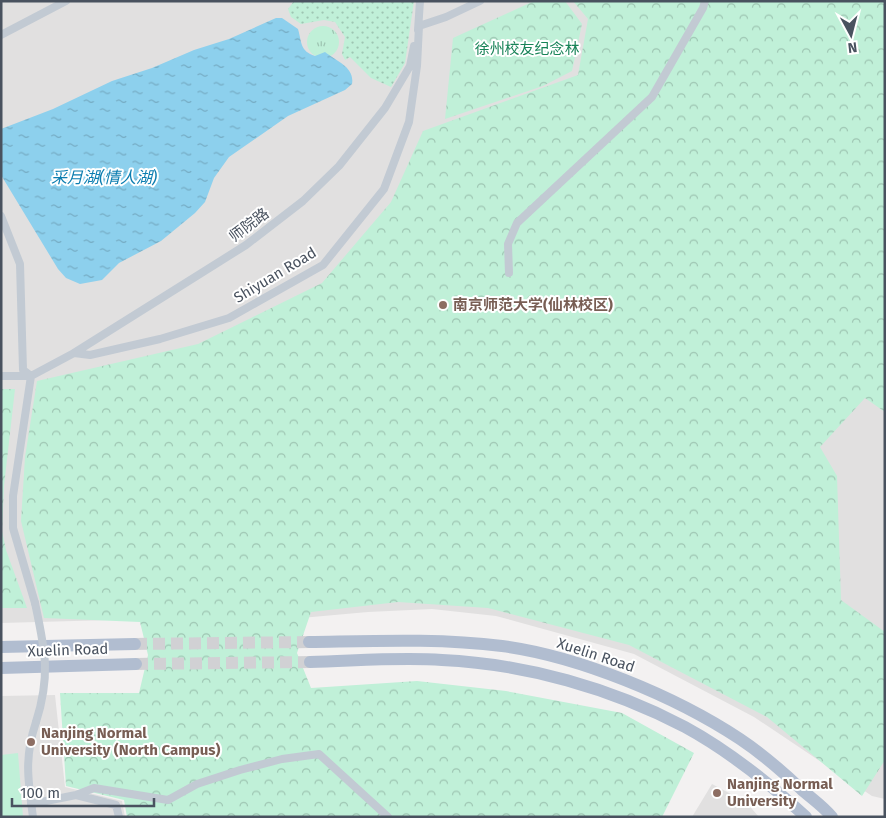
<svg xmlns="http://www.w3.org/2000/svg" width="886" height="818" font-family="'Fira Sans','Noto Sans SC',sans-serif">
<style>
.education{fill:#e1e0e0}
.grass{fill:url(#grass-dots)}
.forest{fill:url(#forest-crowns)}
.park{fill:url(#park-tufts)}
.pitch{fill:#c0f0d8}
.water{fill:url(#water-ripples)}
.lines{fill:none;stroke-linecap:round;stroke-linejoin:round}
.primary-tunnel{stroke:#d1d1d4;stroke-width:12;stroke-dasharray:12 6;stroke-linecap:butt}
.minor{stroke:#c2cad3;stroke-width:8}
.primary{stroke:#b1bdd0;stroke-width:12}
.minor-bridge{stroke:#c2cad3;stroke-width:8}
.education-dot{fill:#8d6e63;stroke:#fff;stroke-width:2}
.labels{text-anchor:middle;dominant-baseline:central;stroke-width:4;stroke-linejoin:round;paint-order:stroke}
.park-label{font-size:15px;fill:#178357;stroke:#fff}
.street-label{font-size:15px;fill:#49525f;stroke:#fff}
.education-label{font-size:15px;font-weight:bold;fill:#785e54;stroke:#fff;text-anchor:start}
.water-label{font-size:16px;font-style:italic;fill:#0b7db0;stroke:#fff}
</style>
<defs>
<pattern id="grass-dots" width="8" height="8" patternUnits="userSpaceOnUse" patternTransform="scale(1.25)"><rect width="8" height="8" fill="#c0f0d8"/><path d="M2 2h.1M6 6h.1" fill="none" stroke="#9ec5b2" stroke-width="1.8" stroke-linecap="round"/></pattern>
<pattern id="forest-crowns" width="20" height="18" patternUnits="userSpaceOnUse" patternTransform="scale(1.25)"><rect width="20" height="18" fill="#c0f0d8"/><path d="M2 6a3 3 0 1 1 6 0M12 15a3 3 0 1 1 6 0" fill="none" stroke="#9ec5b2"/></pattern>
<pattern id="park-tufts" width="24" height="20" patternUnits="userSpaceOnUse" patternTransform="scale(1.25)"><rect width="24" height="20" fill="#c0f0d8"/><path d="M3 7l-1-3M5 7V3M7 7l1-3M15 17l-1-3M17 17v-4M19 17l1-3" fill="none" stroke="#9ec5b2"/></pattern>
<pattern id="water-ripples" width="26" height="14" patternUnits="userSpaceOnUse" patternTransform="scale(1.25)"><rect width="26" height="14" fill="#8dd0ed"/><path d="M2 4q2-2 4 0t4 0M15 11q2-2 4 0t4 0" fill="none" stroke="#75abc3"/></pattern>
</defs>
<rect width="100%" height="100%" fill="#f3f1f1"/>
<!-- education -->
<path class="education" d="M1 1H885V799L872 796 754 717 634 654 496 616 432 609 368 612 301 618H184L1 623Z
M55 695 65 787 122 801 125 817H1V696Z
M712 784 746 802 759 817H692Z"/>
<!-- grass -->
<path class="grass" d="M294 1H414L405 63 391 87 371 78 350 57 345 60 342 54 345 37 335 22 324 20 301 24 291 17 288 9Z"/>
<!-- forest -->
<path class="forest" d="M534 1H565L582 24 572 71 543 86 445 119 453 38Z
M573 1H885V412L865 398 820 447 837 476 841 600 885 632V760L862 796 767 717 629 645 488 608 398 602 311 612 297 653 311 688 417 681 506 691 622 713 694 753 662 817H127L124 800 66 786 60 693H139L148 655 140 622 44 618 21 521 25 457 37 381 198 344 322 283 391 202 423 131 578 75 588 19Z
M1 389H15L4 486 2 531 6 550 27 608H1Z"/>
<!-- park -->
<path class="park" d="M307 42a16 16 0 1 1 32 0a16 16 0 1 1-32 0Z"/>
<!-- pitch -->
<path class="pitch" d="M18 753 23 817H1V755Z"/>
<!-- water -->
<path class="water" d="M276 18H282L298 29C302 43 300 51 315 56L325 52C336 61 355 67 352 84L345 90 288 116 229 157 214 178 205 202 195 213 161 241 119 263 102 280 80 284 66 278 58 269 1 175V129L53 109 112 81 152 68 194 50 229 39Z"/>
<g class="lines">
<!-- primary-tunnel -->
<path class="primary-tunnel" d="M135 644 309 642
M136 664 310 662"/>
<!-- minor -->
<path class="minor" d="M418 30 420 1
M1 35 66 1
M1 216 20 264 23 370 31 376 13 496V528L35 603
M509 273 508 244 517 223 652 97 703 8 705 1
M74 353 90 355 160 339 229 318 323 265 384 189 409 122 417 66 419 26 446 17 480 1
M1 376H31L74 353 246 245 303 201 339 166 385 108 410 66 414 46
M76 795 94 788 168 800 197 784 240 770 282 759 319 754 388 817
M31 804 76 795 116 805 119 817
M33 817C28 780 24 758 36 722"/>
<!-- primary -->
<path class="primary" d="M309 642C373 641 438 638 502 646 578 656 675 696 740 739 761 753 782 771 801 789 811 798 823 806 832 817
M1 647 135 644
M310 662C354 661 399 657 442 660 526 664 611 688 685 727 729 751 769 783 806 817
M1 668 136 664"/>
<!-- minor-bridge -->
<path class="minor-bridge" d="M35 603C45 650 51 675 36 722"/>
</g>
<!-- markers -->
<g class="education-dot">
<circle cx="443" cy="305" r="5"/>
<circle cx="31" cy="742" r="5"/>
<circle cx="717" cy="793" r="5"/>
</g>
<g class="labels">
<!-- park labels -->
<g class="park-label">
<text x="527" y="49">徐州校友纪念林</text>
</g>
<!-- street labels -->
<g class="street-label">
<text transform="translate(249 225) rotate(-37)">师院路</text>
<text transform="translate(275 275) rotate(-31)">Shiyuan Road</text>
<text transform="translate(68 650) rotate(-2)">Xuelin Road</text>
<text transform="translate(596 655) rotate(18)">Xuelin Road</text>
</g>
<!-- education labels -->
<g class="education-label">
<text x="453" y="305">南京师范大学(仙林校区)</text>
<text x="41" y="733">Nanjing Normal<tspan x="41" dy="17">University (North Campus)</tspan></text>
<text x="727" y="784">Nanjing Normal<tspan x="727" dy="17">University</tspan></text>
</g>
<!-- water labels -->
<g class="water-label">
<text x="104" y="177">采月湖(情人湖)</text>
</g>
</g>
<!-- border -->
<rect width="886" height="818" fill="none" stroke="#49525f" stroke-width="5"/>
<!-- north arrow -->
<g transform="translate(851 35) rotate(173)" stroke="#ffffff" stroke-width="4" paint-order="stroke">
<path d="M0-4L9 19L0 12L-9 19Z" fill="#49525f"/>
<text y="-8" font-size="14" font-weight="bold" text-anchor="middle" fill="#49525f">N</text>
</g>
<!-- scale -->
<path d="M12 798v8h142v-8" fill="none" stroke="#49525f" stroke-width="2.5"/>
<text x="20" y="798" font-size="15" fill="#49525f" stroke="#ffffff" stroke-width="4" paint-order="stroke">100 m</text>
</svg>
